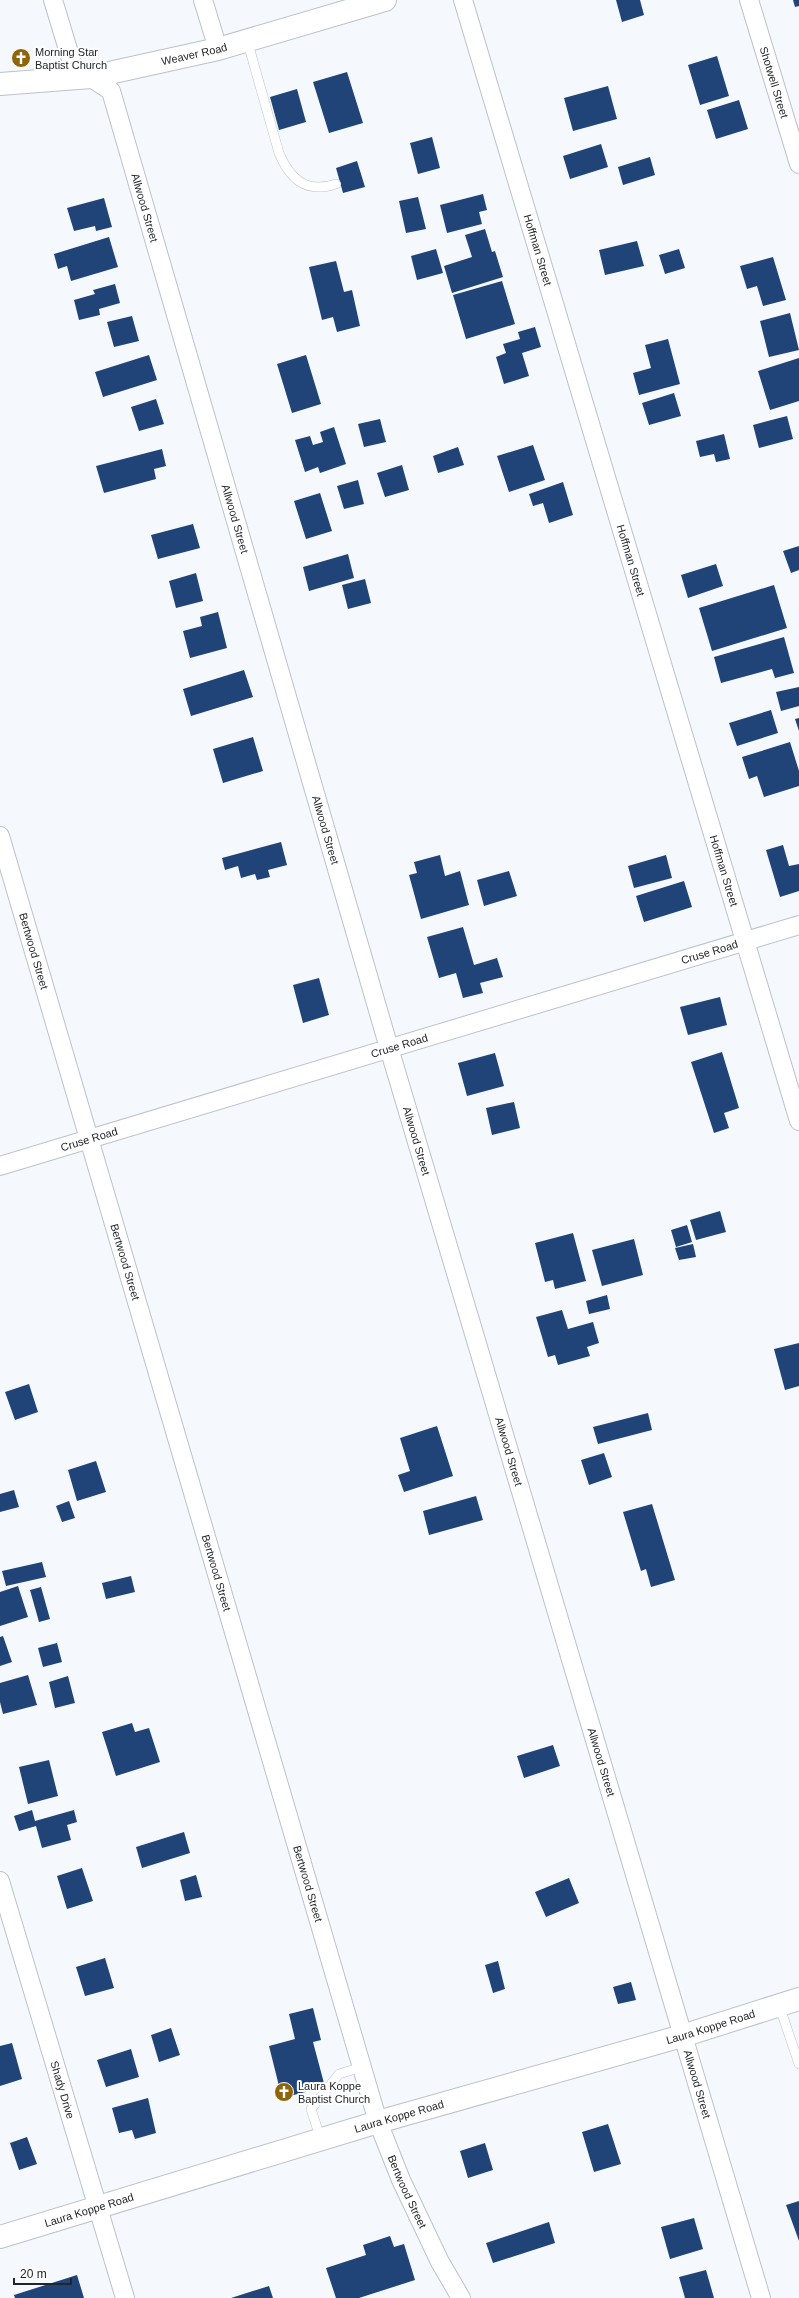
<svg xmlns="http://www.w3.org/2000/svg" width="799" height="2298" font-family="Helvetica,sans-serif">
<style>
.building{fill:#204478}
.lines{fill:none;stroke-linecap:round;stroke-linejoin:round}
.lane-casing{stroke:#bac2cd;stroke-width:10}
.street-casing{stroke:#bac2cd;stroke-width:20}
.secondary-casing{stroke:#bac2cd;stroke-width:24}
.lane{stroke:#fff;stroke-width:9}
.street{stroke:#fff;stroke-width:18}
.secondary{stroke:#fff;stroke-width:22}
.labels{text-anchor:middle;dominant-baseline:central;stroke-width:4;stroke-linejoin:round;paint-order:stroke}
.poi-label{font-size:11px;fill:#222529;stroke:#fff;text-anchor:start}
.street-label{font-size:11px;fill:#222529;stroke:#fff}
</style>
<rect width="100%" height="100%" fill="#f5f9fd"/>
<!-- building -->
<path class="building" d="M616 0H640L644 15 622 22Z
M793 0H799V6L795 7Z
M717 56 729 96 700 105 688 65Z
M347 72 363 123 329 133 313 82Z
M608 86 617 119 573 131 564 98Z
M297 89 306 122 279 130 270 97Z
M739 100 748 129 716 139 707 110Z
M432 137 440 168 418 174 410 143Z
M601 144 608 167 570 179 563 156Z
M650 157 655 175 623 185 618 167Z
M357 161 365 187 343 193 336 168Z
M483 194 487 210 479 212 482 224 447 233 440 205Z
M418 197 426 229 406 233 399 201Z
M104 198 112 227 96 231 95 226 74 231 67 208Z
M485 229 492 252 495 251 503 277 452 293 444 266 472 257 465 235Z
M109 237 118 267 71 281 67 266 58 269 54 254Z
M637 241 644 266 605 275 599 250Z
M436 249 443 273 417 280 411 256Z
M679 249 685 268 665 274 659 255Z
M773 257 786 300 763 306 757 286 747 289 740 266Z
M336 261 344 292 352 290 360 326 337 332 333 317 322 320 309 267Z
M502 281 515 324 466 339 453 295Z
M115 284 120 303 99 309 100 315 79 320 74 300 95 294 93 290Z
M790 313 799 350 769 357 760 321Z
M132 316 139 341 114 347 107 322Z
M535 327 541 347 522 353 529 376 504 384 496 357 506 353 503 344 520 339 518 332Z
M668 339 680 384 639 395 633 373 651 368 645 345Z
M149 355 157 380 103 397 95 372Z
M306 355 321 404 292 413 277 364Z
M799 358V401L770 410 758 371Z
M674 393 681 416 649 425 642 403Z
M156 399 164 424 139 431 131 407Z
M787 416 793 439 759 448 753 425Z
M380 419 386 442 364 447 358 424Z
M334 427 346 464 320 473 318 467 305 472 295 440 310 436 313 445 323 442 320 432Z
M724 434 730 459 716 462 714 454 700 457 696 441Z
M533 445 545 480 509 492 497 456Z
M458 447 464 465 438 473 433 456Z
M162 449 166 466 154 469 156 479 104 493 96 466Z
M402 465 409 490 385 497 377 473Z
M358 480 364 504 344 509 337 486Z
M563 482 573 515 549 523 543 503 533 506 529 494Z
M320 493 332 531 306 539 294 501Z
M193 524 200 548 158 559 151 535Z
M799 546V570L791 573 783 551Z
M348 554 354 578 309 591 303 567Z
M716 564 723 586 688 598 681 575Z
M196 573 203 601 176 608 169 581Z
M365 579 371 603 348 609 342 585Z
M774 585 787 628 712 651 699 608Z
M218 612 227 648 190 658 183 631 202 626 200 617Z
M784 637 794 673 775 678 772 669 721 683 714 657Z
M244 670 253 697 191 716 183 689Z
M799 687V706L781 711 776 692Z
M771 710 778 733 737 746 729 723Z
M799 718V731L795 719Z
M253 737 263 771 223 783 213 749Z
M790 742 799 771V786L764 797 757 776 749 779 742 757Z
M281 842 287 865 268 870 270 877 257 880 255 874 241 878 238 866 225 870 222 858Z
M783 845 789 866 799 864V891L780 897 766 850Z
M440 855 445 876 460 871 469 905 421 919 409 875 417 873 414 862Z
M666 855 672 878 634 888 628 866Z
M509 871 517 896 484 906 477 880Z
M684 881 692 907 644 922 636 896Z
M463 927 474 965 497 958 503 977 480 983 483 993 463 998 456 973 439 978 427 937Z
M319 978 329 1015 303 1023 293 985Z
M720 997 727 1025 688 1035 680 1007Z
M722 1052 739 1108 724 1113 729 1128 714 1133 691 1062Z
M495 1053 504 1086 467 1096 458 1063Z
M514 1102 520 1128 492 1135 486 1108Z
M720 1211 726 1232 696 1240 690 1220Z
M687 1225 692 1242 676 1247 671 1230Z
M573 1233 586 1281 555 1289 553 1280 545 1282 535 1243Z
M634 1239 643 1275 602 1286 592 1250Z
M693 1244 696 1257 679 1260 675 1248Z
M607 1295 610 1309 589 1314 586 1301Z
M562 1310 568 1329 593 1322 599 1343 587 1347 590 1356 558 1365 555 1355 548 1357 536 1317Z
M799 1343V1386L785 1390 774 1349Z
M29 1384 38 1412 15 1420 5 1392Z
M648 1413 652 1430 598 1444 593 1427Z
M437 1426 453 1476 404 1492 398 1475 410 1471 400 1438Z
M604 1453 612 1477 589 1485 581 1460Z
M96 1461 106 1492 77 1501 68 1470Z
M14 1490 19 1507 0 1512V1494Z
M476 1496 483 1520 429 1535 423 1511Z
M69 1501 75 1518 62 1522 56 1506Z
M652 1504 675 1580 651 1587 646 1569 641 1571 623 1512Z
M42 1562 46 1577 6 1586 2 1571Z
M131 1576 135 1592 106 1599 102 1583Z
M18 1586 28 1617 0 1626V1592Z
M41 1587 50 1619 39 1622 30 1590Z
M3 1636 12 1662 0 1666V1637Z
M57 1643 62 1662 43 1667 38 1648Z
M28 1675 37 1705 3 1714 0 1702V1683Z
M68 1676 75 1703 55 1708 49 1682Z
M132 1723 135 1732 149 1728 160 1762 116 1776 102 1732Z
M553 1745 560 1766 524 1778 517 1756Z
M49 1760 58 1796 28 1804 19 1767Z
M32 1810 35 1821 74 1810 77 1822 67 1825 71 1840 42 1848 36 1826 19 1831 14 1816Z
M184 1832 190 1853 142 1868 136 1847Z
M82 1868 93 1901 67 1909 57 1876Z
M196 1875 202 1897 185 1901 180 1880Z
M569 1878 579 1903 546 1917 535 1892Z
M105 1958 114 1988 85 1996 76 1967Z
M498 1961 505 1989 493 1993 485 1965Z
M631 1982 636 2000 618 2004 613 1987Z
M313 2008 321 2040 313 2042 325 2087 282 2098 269 2046 295 2039 289 2014Z
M171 2028 180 2055 159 2062 151 2035Z
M12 2043 22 2079 0 2086V2046Z
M131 2049 139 2077 106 2087 97 2060Z
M148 2098 156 2133 135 2139 132 2130 119 2133 112 2108Z
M608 2124 621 2164 594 2172 582 2132Z
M27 2137 37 2164 19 2170 10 2143Z
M485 2143 493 2170 468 2178 460 2151Z
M799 2201V2241L786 2205Z
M694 2218 703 2249 670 2259 661 2227Z
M549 2222 555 2243 493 2263 486 2243Z
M390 2236 394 2247 404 2244 415 2280 359 2298H336L326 2268 366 2255 363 2245Z
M706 2270 714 2298H685L679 2277Z
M77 2275 84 2298H15L14 2295Z
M269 2286 273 2298H231Z"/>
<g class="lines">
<defs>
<path id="lane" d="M247 40 279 153C290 179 306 194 336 184
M779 2005 799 2064
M321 2140 311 2109 339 2074 362 2067"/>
<g id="street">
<path id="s1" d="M53 0 73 66 111 91 389 1048 761 2298"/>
<path d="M203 0 218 49"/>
<path id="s2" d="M463 0 799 1121"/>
<path id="s3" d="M749 0 799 164"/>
<path id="s4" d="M0 836 378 2122 401 2180 440 2262 461 2298"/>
<path id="s5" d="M0 1166 799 925"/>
<path id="s6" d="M0 1881 125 2298"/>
</g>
<g id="secondary">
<path id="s7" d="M0 84 91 77 218 49 385 0"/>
<path id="s8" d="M0 2237 378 2122 682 2036 799 1999"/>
</g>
</defs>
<!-- lane casing -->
<use href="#lane" class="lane-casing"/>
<!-- street casing -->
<use href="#street" class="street-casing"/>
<!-- secondary casing -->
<use href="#secondary" class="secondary-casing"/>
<!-- lane -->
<use href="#lane" class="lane"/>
<!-- street -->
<use href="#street" class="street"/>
<!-- secondary -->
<use href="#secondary" class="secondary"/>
</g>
<!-- icons -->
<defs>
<symbol id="church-disc" viewBox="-11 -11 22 22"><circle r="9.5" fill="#8f640a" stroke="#fff"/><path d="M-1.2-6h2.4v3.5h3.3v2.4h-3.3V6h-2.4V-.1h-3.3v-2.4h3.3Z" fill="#fff"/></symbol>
</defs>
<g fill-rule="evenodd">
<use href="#church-disc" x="10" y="47" width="22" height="22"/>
<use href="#church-disc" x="273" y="2081" width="22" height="22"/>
</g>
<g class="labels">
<!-- poi labels -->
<g class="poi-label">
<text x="35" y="52">Morning Star<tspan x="35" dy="13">Baptist Church</tspan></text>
<text x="298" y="2086">Laura Koppe<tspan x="298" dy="13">Baptist Church</tspan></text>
</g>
<!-- street labels -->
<g class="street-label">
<text stroke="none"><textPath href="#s7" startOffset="197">Weaver Road</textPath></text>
<text stroke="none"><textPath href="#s3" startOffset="86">Shotwell Street</textPath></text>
<text stroke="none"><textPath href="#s1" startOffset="236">Allwood Street</textPath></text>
<text stroke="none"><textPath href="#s2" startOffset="261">Hoffman Street</textPath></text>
<text stroke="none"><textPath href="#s1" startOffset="560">Allwood Street</textPath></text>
<text stroke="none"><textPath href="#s2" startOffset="585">Hoffman Street</textPath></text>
<text stroke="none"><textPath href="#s1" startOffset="884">Allwood Street</textPath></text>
<text stroke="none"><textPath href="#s2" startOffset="909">Hoffman Street</textPath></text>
<text stroke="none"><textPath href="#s4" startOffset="120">Bertwood Street</textPath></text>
<text stroke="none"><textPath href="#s5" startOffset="741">Cruse Road</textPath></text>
<text stroke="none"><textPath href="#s5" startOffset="417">Cruse Road</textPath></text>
<text stroke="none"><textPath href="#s5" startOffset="93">Cruse Road</textPath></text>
<text stroke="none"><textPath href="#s1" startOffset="1208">Allwood Street</textPath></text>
<text stroke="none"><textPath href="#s4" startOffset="444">Bertwood Street</textPath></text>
<text stroke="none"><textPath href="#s1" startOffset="1532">Allwood Street</textPath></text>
<text stroke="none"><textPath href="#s4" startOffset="768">Bertwood Street</textPath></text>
<text stroke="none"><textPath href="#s1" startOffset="1856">Allwood Street</textPath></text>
<text stroke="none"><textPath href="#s4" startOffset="1092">Bertwood Street</textPath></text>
<text stroke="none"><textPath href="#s8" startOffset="741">Laura Koppe Road</textPath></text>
<text stroke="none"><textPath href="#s1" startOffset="2192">Allwood Street</textPath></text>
<text stroke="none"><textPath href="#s6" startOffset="218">Shady Drive</textPath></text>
<text stroke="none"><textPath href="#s8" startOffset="417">Laura Koppe Road</textPath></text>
<text stroke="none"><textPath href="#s4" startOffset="1416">Bertwood Street</textPath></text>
<text stroke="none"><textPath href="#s8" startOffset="93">Laura Koppe Road</textPath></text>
</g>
</g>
<!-- scale -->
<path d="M14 2278v6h57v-6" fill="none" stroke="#222529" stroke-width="2"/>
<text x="20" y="2278" font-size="12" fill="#222529" stroke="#ffffff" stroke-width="3" paint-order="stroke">20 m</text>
</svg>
